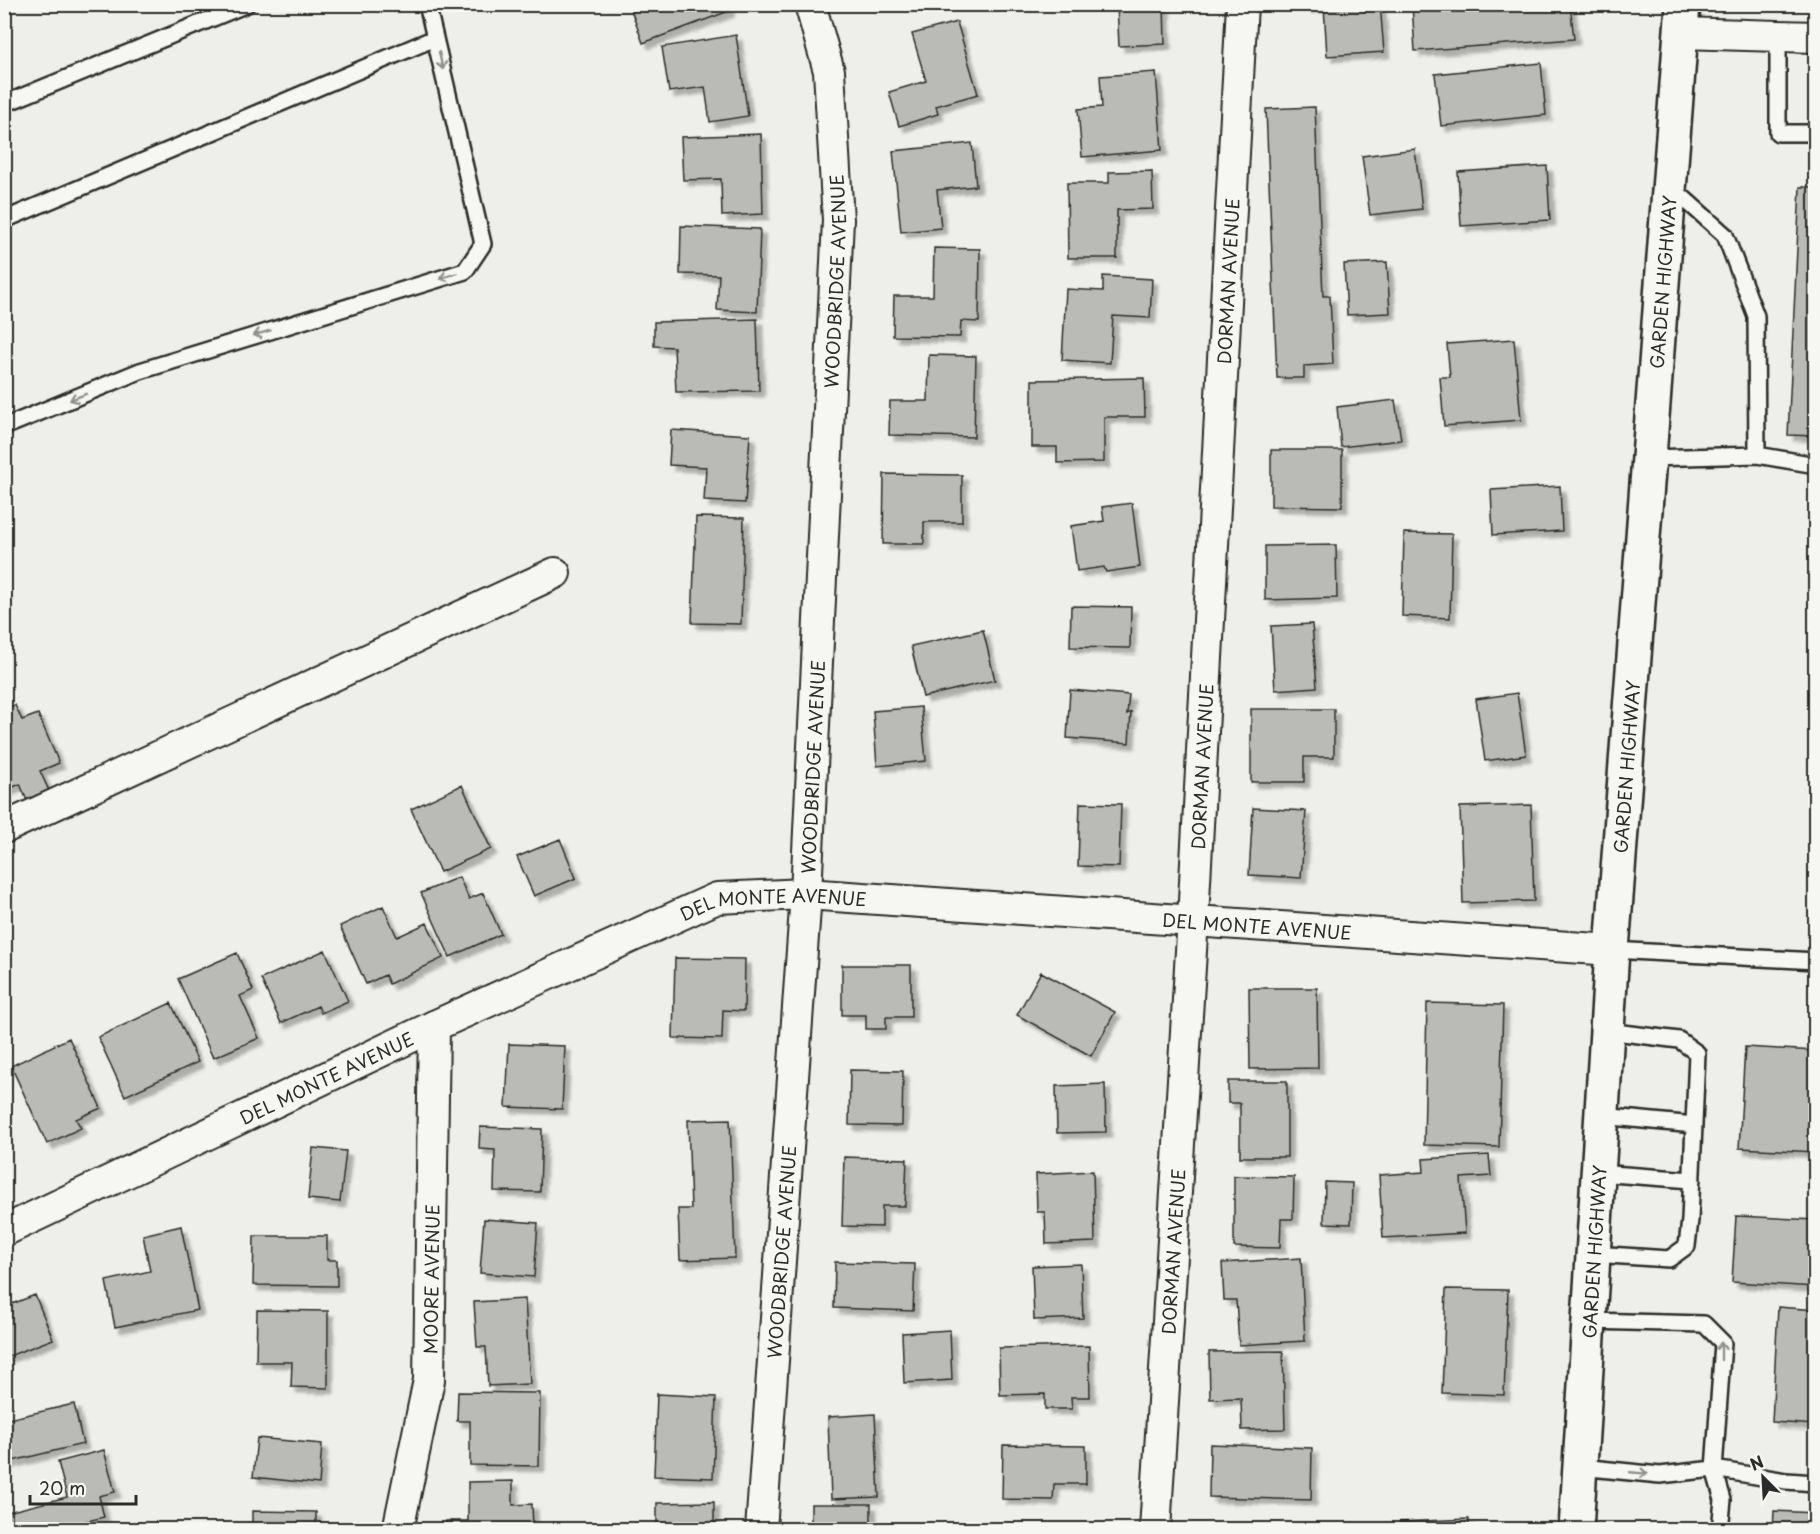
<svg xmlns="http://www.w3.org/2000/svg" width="1820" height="1534" font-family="'Playpen Sans',sans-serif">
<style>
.building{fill:#babab7;stroke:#2b2b2b;stroke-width:1.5;filter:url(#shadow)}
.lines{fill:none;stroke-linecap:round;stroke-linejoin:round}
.lane-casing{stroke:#2b2b2b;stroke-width:20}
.street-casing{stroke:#2b2b2b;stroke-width:34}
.secondary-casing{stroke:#2b2b2b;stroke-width:38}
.lane{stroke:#f6f6f2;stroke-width:15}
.street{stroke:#f6f6f2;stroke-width:30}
.secondary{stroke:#f6f6f2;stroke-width:33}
.oneway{stroke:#90908e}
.labels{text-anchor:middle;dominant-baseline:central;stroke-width:6;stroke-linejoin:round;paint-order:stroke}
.street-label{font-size:18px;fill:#2b2b2b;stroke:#f6f6f2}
</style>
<defs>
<filter id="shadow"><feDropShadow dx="5.5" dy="5.5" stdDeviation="1.5" flood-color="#0004"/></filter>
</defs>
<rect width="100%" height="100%" fill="#eeeeea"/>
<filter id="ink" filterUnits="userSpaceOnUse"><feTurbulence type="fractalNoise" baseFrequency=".0167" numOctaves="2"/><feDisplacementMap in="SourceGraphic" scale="12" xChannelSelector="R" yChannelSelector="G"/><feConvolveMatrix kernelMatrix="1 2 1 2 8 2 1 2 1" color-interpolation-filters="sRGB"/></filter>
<g filter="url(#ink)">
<!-- building -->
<path class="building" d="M645 4H727L729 11 643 43 631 10Z
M1117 4H1164L1165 44 1119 46Z
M1306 4H1380L1384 52 1327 56 1324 6 1306 7Z
M1412 4H1570L1574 39 1415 51Z
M957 22 978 94 936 106 938 114 899 126 889 92 926 81 912 34Z
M736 35 748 116 710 122 705 87 669 92 662 47Z
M1541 63 1546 115 1441 126 1435 74Z
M1156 72 1162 150 1082 157 1078 109 1102 107 1100 76Z
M1315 107 1323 296H1330L1333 364 1304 366V378H1277L1266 109Z
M761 134 763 214 722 216 721 179 683 180 681 137Z
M972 143 976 186 937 190 941 228 901 232 893 151Z
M1415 149 1422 209 1370 215 1362 156Z
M1547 166 1550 220 1461 226 1458 172Z
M1152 171 1153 209 1117 210V258H1068L1067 183H1109V172Z
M1800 187H1816V436L1788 435Z
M681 226 760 229 757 312 717 310 719 275 680 274Z
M934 248 980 249 979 322 961 321 960 337 893 336 894 296H933Z
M1387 262 1390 313 1347 315 1344 264Z
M1103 276 1152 279 1150 318 1113 316 1110 363 1062 360 1066 289 1103 291Z
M757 319 759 391 676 392 674 347 654 346V322Z
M1514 339 1521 420 1444 426 1440 377H1450L1447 344Z
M929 355 976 356 974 437 889 435 890 401H928Z
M1144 378 1145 417H1104V462L1057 463V447H1032V380Z
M1395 400 1401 440 1341 447 1337 407Z
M671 430 750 435 745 503 704 501 706 467 669 465Z
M1271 450H1342V507L1271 506Z
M884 474 962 475V522H924V544H883Z
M1560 486 1562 531 1493 535 1491 490Z
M1132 503 1140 567 1106 572 1104 567 1077 571 1071 526 1104 521 1102 507Z
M696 517 744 518 741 624 692 623Z
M1404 533 1452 534 1450 618 1402 616Z
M1336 545 1337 598 1265 600V546Z
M1071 606 1131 607 1130 648 1070 647Z
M1312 624 1317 687 1275 690 1271 626Z
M983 630 995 680 923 697 911 646Z
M1070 690 1129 695 1127 714 1131 712 1129 743 1067 738Z
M1517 693 1526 755 1485 761 1476 699Z
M15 705 22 720 38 714 59 763 40 771 50 793 28 803 20 784 4 791V709Z
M921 707 926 761 877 766 873 711Z
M1251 709H1334V757H1304V782H1251Z
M462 785 491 849 440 872 411 809Z
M1080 803 1121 804 1119 867 1078 866Z
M1531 805 1534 901 1463 903 1460 807Z
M1253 808 1306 811 1301 878 1249 875Z
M560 839 576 878 534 896 517 857Z
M459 877 469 899 483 893 501 934 450 957 421 893Z
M383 906 397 937 427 923 443 958 389 984 385 975 366 984 340 926Z
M325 950 348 1001 321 1013 318 1006 281 1023 261 979Z
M237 953 253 990 240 996 259 1038 213 1058 178 979Z
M675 958 745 959 744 1011 723 1010 722 1039 673 1038Z
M842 965H911V1017H886V1029H866V1015H842Z
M1041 972 1115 1012 1091 1056 1017 1015Z
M1249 988H1317L1318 1068 1250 1069Z
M171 1003 198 1062 125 1096 98 1037Z
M1427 1003 1503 1005 1499 1147 1424 1145Z
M69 1038 101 1108 76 1119 81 1128 47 1144 11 1066Z
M509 1044 565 1046 562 1109 506 1107Z
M1745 1047 1816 1051V1152L1739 1148Z
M850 1070 903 1071 902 1126 849 1125Z
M1228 1081H1287V1157H1240V1103H1228Z
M1105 1084 1106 1132 1057 1133 1056 1086Z
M730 1119 735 1258 680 1260 678 1209H691L688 1120Z
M480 1127 542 1129 540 1192 494 1191 495 1150 479 1149Z
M313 1148 346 1151 340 1202 308 1199Z
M1489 1155 1491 1176 1461 1178 1465 1233 1383 1238 1379 1175 1424 1172 1423 1159Z
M844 1157 907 1159 905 1206H882V1227L842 1226Z
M1093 1171 1095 1242 1046 1244 1045 1212H1037L1036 1174Z
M1234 1176 1294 1177 1293 1219H1281L1280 1248 1234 1247Z
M1325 1182 1352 1183 1351 1224 1324 1223Z
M1736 1216 1816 1220V1287L1732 1282Z
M484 1219 538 1223 534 1277 480 1273Z
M181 1226 198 1310 115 1327 106 1281 150 1271 143 1235Z
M254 1236H327V1260H337V1286L253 1285Z
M1301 1258 1305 1341 1239 1345 1236 1300H1224L1222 1263Z
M835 1262 915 1264 913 1311 834 1308Z
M1081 1264 1083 1318 1034 1320 1032 1266Z
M1446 1289 1508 1290 1504 1395 1442 1393Z
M35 1295 53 1339 4 1358V1307Z
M525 1299 530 1384 488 1386 486 1347H477L474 1302Z
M1778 1307 1816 1310V1425L1772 1422Z
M257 1310 328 1311V1388L291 1387 292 1362H256Z
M950 1330 952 1380 904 1383 902 1333Z
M1089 1346 1090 1397H1071L1072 1409H1045V1394L1000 1395 999 1348Z
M1283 1351 1285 1429 1242 1430 1241 1398 1210 1399 1209 1352Z
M458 1392 540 1393 539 1466 470 1465V1421H457Z
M657 1394 716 1397 713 1478 654 1476Z
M74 1404 83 1444 4 1463V1420Z
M875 1414 879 1497 831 1499 828 1417Z
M257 1438 322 1444 319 1484 253 1477Z
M1210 1444 1312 1448 1311 1500 1209 1497Z
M1003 1445 1086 1446V1484H1054L1053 1500 1002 1499Z
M104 1450 115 1492 99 1496 104 1517 75 1524 77 1530H8L4 1513 67 1497 58 1462Z
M513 1481V1505L532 1504 533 1530H446V1521H468V1482Z
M714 1502V1530H657V1503Z
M811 1504H871V1530H811Z
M252 1511 316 1512V1530H252Z
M1774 1511 1816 1513V1530H1773Z
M1469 1519V1530H1400V1522Z"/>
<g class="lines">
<defs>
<path id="lane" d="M1778 36V133H1816
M4 104 247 4
M1670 186 1725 235 1756 316 1757 455
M4 220 435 38
M4 427 140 371 465 271 483 244 427 4
M1649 458 1757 455 1816 465
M1612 950 1816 961
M1602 1116 1694 1125
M1598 1173 1692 1180
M1593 1254 1669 1259 1687 1246 1690 1220 1697 1053 1679 1040 1607 1031
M1580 1467 1660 1475 1714 1469 1723 1343 1704 1324 1589 1321
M1720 1530 1723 1500 1714 1469 1786 1481 1816 1483"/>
<g id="street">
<path d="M1681 33 1816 37"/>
<path d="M4 828 555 573"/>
<path id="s1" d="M4 1231 434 1026 717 898 806 894 1612 950"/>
<path id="s2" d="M398 1530 429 1380 434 1026"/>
<path id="s3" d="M761 1530 806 894 838 220 829 71 810 4"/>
<path id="s4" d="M1155 1530 1193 919 1242 4"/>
</g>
<g id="secondary">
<path id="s5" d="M1576 1530 1612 950 1683 4"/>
</g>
</defs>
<!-- lane casing -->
<use href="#lane" class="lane-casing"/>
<!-- street casing -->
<use href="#street" class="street-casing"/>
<!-- secondary casing -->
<use href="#secondary" class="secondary-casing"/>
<!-- lane -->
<use href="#lane" class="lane"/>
<!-- street -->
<use href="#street" class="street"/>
<!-- secondary -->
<use href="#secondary" class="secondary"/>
</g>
<!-- one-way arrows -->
<defs><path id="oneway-shaft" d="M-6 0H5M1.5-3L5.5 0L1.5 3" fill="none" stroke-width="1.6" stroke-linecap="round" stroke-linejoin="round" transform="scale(1.5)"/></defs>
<g class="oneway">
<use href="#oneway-shaft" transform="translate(441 61) rotate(77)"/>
<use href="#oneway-shaft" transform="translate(448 276) rotate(163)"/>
<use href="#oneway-shaft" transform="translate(262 333) rotate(163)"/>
<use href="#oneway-shaft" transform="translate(78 397) rotate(158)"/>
<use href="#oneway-shaft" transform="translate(1721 1351) rotate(-90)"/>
<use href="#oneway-shaft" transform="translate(1639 1473) rotate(5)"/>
</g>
</g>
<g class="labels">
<!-- street labels -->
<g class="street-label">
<text stroke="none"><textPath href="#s3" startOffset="1251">WOODBRIDGE AVENUE</textPath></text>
<text stroke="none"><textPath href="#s4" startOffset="1251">DORMAN AVENUE</textPath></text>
<text stroke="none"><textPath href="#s5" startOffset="1251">GARDEN HIGHWAY</textPath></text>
<text stroke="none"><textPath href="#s3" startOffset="765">WOODBRIDGE AVENUE</textPath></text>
<text stroke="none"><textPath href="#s4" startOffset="765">DORMAN AVENUE</textPath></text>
<text stroke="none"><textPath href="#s5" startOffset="765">GARDEN HIGHWAY</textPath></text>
<text stroke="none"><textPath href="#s1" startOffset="842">DEL MONTE AVENUE</textPath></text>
<text stroke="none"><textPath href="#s1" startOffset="1328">DEL MONTE AVENUE</textPath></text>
<text stroke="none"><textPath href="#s1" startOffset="357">DEL MONTE AVENUE</textPath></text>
<text stroke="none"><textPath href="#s3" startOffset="279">WOODBRIDGE AVENUE</textPath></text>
<text stroke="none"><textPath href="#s4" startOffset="279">DORMAN AVENUE</textPath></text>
<text stroke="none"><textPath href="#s5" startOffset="279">GARDEN HIGHWAY</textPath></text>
<text stroke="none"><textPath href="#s2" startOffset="254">MOORE AVENUE</textPath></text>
</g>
</g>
<!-- margin -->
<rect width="1820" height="1534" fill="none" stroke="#f6f6f2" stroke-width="24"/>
<rect x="12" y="12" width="1796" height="1510" fill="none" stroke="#2b2b2b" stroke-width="2" filter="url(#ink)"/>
<!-- north arrow -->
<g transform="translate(1763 1477) rotate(336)" stroke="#f6f6f2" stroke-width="4.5" paint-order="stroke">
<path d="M0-4.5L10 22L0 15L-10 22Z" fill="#2b2b2b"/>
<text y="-9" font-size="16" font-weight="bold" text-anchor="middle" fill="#2b2b2b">N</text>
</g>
<!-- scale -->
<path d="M30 1495v9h106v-9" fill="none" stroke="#2b2b2b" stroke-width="3"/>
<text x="39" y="1495" font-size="18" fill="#2b2b2b" stroke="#f6f6f2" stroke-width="4.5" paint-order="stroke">20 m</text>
</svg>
